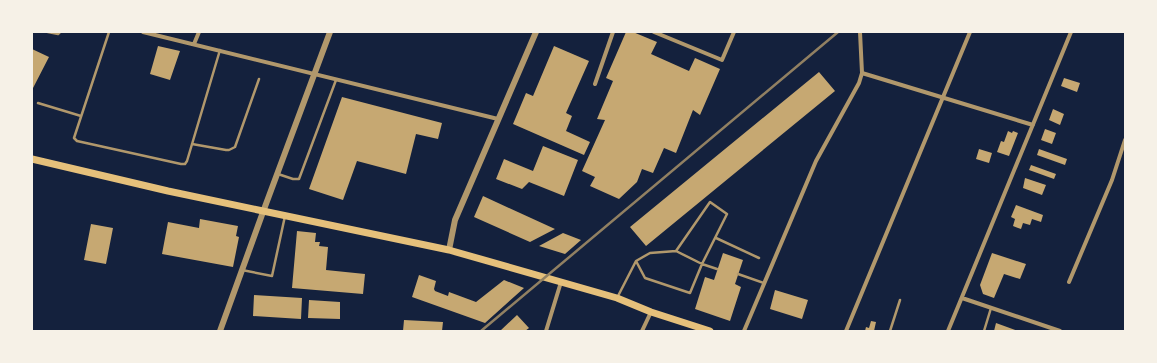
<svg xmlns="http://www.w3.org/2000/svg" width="1157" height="363" font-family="'Sofia Sans Condensed',sans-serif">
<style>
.building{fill:#c6a872}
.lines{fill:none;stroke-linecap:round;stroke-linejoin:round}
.service{stroke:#b1986c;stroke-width:2.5}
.minor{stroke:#b1986c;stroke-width:4}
.tertiary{stroke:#b1986c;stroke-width:6}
.secondary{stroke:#e5c07b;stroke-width:7}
.rail{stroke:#918062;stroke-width:2.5}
</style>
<rect width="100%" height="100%" fill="#14213d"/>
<!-- building -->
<path class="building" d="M626 32H633L657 42 651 54 689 71 695 58 720 69 700 115 693 110 676 153 664 148 653 173 642 169 637 182 619 199 590 186 595 177 582 171 605 120 597 119 613 81 606 78Z
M158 46 180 51 170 80 150 74Z
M554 46 589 61 566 113 572 116 566 131 590 142 584 155 513 124 526 93 533 96Z
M32 49 49 57 32 90Z
M819 72 835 91 646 246 630 227Z
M1064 78 1080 83 1077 92 1061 86Z
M342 97 442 123 438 139 416 134 406 174 357 161 343 200 309 189Z
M1053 109 1064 114 1060 125 1049 120Z
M1045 129 1056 133 1052 144 1041 140Z
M1008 131 1012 133 1013 131 1018 133 1009 156 997 152 1001 141 1004 142Z
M543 146 578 160 564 196 529 182 522 189 496 179 504 159 533 171Z
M979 149 992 153 989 163 976 159Z
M1039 149 1067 159 1065 165 1037 155Z
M1031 165 1056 174 1054 179 1029 170Z
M1025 178 1046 185 1042 195 1023 188Z
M483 196 555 229 530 242 474 217Z
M1016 205 1043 215 1041 222 1032 219 1030 225 1023 223 1021 229 1013 226 1015 219 1011 217Z
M200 219 238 226 236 236 239 237 233 267 162 254 168 222 199 228Z
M91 224 113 228 106 264 84 260Z
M297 231 316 233 315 242H320L319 246 328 247 326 270 365 274 363 294 292 288Z
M563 233 581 240 565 254 539 246Z
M723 253 743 260 735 284 741 287 730 321 695 309 705 277 714 280Z
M992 253 1026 264 1020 279 1004 274 994 298 983 294 980 285Z
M419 275 436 281 434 289 435 291 448 296 449 292 476 302 504 280 524 288 485 323 412 297Z
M775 290 808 300 802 319 770 309Z
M254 295 302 298 301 319 253 316Z
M309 300 340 302V319L308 318Z
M517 315 529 328 525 331H500Z
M404 320 443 322 442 331H403Z
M871 321 876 322 874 331H865L866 327 869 328Z
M996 323 1018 331H994Z"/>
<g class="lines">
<!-- service -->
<path class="service" d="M48 32 58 34 60 32
M109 32 74 138 77 141 181 164H185L187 161 220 50
M38 103 81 116
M192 144 226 150H229L235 147 259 79
M278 174 293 179H299L336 80
M716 238 759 258
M676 251 710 202 727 214 702 264 676 251 650 253 636 261 645 278 690 293 702 264 717 269
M242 270 272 276 285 216
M738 274 764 283
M617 298 636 261
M890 331 900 300
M984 331 991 308"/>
<!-- minor -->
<path class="minor" d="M143 32 498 119
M654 32 722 60 734 32
M194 44 199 32
M862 73 1033 125
M595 84 613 32
M1069 282 1112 180 1125 140
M962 298 1060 331
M546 331 561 282
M642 331 651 312
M744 331 816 161 859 83 862 73 860 32
M846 331 970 32
M948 331 1071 32"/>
<!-- tertiary -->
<path class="tertiary" d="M449 250 455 220 536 32
M220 331 263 212 330 32"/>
<!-- secondary -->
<path class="secondary" d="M32 159 168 191 449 250 617 298 651 312 710 331"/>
<!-- rail -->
<path class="rail" d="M481 331 838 32"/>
</g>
<!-- border -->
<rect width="1157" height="363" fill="none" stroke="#f6f1e7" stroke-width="66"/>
</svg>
